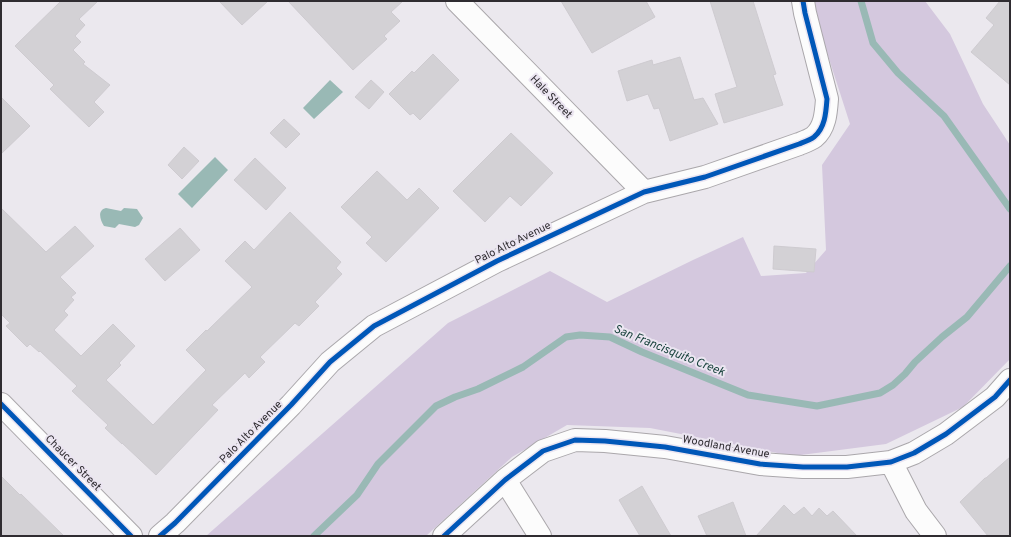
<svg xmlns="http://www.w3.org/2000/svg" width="1011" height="537" font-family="Overpass,sans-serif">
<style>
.forest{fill:#d4c8de}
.water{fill:#99b9b5}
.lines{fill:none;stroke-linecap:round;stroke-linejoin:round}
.stream{stroke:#99b9b5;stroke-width:7}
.building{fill:#d3d1d5;stroke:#cecbd0}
.minor-casing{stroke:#aaa7ab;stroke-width:24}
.minor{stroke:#fcfcfc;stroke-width:22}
.cycleway-casing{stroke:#ebe5f1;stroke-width:8}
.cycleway{stroke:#0057b8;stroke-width:5}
.labels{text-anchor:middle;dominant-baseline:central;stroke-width:4;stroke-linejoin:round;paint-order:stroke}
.street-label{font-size:11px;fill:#2f2c31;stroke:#ebe5f1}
.water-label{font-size:12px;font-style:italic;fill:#143f39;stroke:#ebe5f1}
</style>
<rect width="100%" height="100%" fill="#ebe8ee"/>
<!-- forest -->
<path class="forest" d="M814 1H925L950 34 983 104 1010 145V359L963 407 886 444 793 456 650 428 567 425 512 457 426 536H206L448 323 550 271 607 302 693 260 743 237 761 276 806 273 826 250 822 165 850 124 822 37Z"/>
<!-- water -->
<path class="water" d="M330 80 343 92 314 119 303 108Z
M215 157 228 170 192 208 178 194Z
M106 208 121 211 124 208 137 209 143 218 139 225 135 227 119 224 115 228 104 226C100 220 97 210 106 208Z"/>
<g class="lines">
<!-- stream -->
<path class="stream" d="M861 1 873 43 898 73 944 116 1010 209
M314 536 357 495 378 464 436 406 455 397 478 389 523 367 566 337 580 335 610 337 642 352 748 395 817 406 880 393 893 385 905 374 915 362 942 337 967 317 1010 266"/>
</g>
<!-- building -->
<path class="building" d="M61 1H98L79 19 85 25 75 36 81 42 73 50 85 62 83 64 110 85 94 102 104 112 89 127 50 89 54 85 15 46Z
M219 1H268L242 25Z
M288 1H403L391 12 400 21 384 36 387 39 353 70Z
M561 1H646L655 17 592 53Z
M710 1H753L776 74 773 75 783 105 724 123 715 94 737 87Z
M1000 1H1010V85L971 52 994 25 986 18Z
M433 54 459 80 420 120 413 113 410 115 389 94 412 71 414 73Z
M680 57 694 100 703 98 718 124 670 141 659 108 654 109 648 94 627 101 618 71 652 60 653 65Z
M371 80 384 92 369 109 355 97Z
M1 97 30 126 1 154Z
M284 119 300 134 286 148 270 133Z
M511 133 553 173 521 206 510 196 485 222 453 191Z
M184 147 199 161 182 179 168 165Z
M255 158 286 188 266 210 234 180Z
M377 171 407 200 419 188 439 208 386 262 366 243 372 237 341 207Z
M1 208 46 252 75 226 94 246 60 277 76 293 71 297 74 300 64 311 68 315 54 330 81 356 113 324 135 346 119 363 121 365 106 380 153 425 206 370 186 350 206 330 207 331 252 287 225 261 245 241 254 250 290 212 341 262 336 268 342 274 315 302 319 306 299 326 295 323 260 357 265 362 249 378 245 373 212 405 218 410 156 475 122 443V444L105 428 108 425 72 391 77 386 40 351 39 352 30 344 27 347 6 326 10 323 1 314Z
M180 228 200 250 165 281 145 259Z
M774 246 816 249 814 272 773 269Z
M1010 457V536H988L960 502 985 478H986Z
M1 476 20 495 21 494 64 536H1Z
M642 486 671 536H640L619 500Z
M733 502 746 536H707L698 516Z
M784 505 794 515 804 507 812 516 819 508 827 516 833 511 857 536H756Z"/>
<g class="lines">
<defs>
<path id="minor" d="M457 1 644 192
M1 404 131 536
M891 462 916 511 935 536
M505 480 540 536
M160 536 175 523 291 405 330 362 374 326 497 261 644 192 705 177 799 144C804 142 810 140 814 137 825 128 826 113 827 99L805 13 803 1
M444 536 505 480 543 451 575 440 605 441 665 447 760 464 803 467H847L891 462 914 453 946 434 995 397 1010 380"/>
</defs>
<!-- minor casing -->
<use href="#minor" class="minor-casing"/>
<!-- minor -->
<use href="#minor" class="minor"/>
<defs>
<path id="cycleway" d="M1 404 131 536
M160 536 175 523 291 405 330 362 374 326 497 261 644 192 705 177 799 144C804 142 810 140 814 137 825 128 826 113 827 99L805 13 803 1
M444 536 505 480 543 451 575 440 605 441 665 447 760 464 803 467H847L891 462 914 453 946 434 995 397 1010 380"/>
</defs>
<!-- cycleway casing -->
<use href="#cycleway" class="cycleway-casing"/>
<!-- cycleway -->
<use href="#cycleway" class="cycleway"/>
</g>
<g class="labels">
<!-- street labels -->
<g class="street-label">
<text transform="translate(551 97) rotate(46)">Hale Street</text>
<text transform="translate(513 243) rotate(-26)">Palo Alto Avenue</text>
<text transform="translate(251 432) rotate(-45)">Palo Alto Avenue</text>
<text transform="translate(726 447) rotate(10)">Woodland Avenue</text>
<text transform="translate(73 463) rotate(45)">Chaucer Street</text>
</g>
<!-- water labels -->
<g class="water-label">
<text transform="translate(669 351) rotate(22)">San Francisquito Creek</text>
</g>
</g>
<!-- border -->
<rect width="1011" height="537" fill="none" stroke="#2f2c31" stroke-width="4"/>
</svg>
